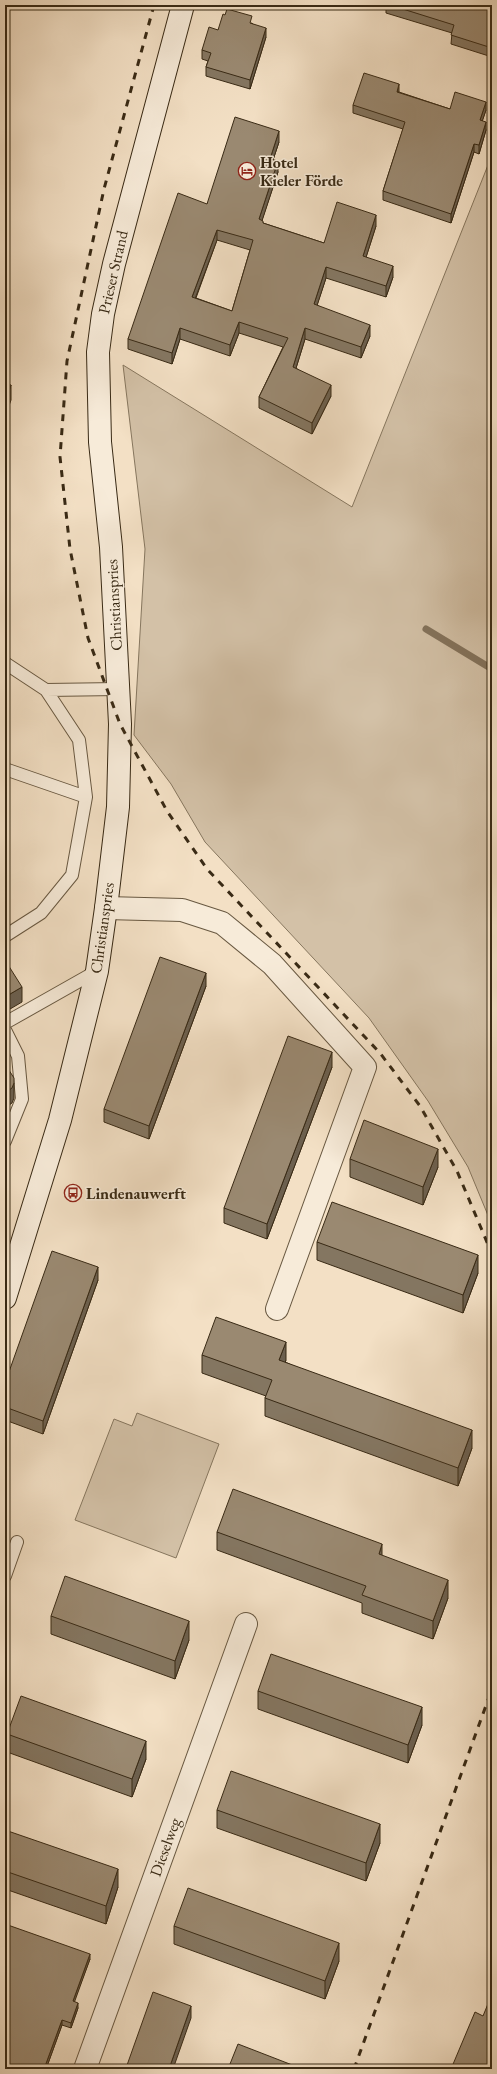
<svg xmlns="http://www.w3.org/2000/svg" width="497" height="2074" font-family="'EB Garamond',serif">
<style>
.green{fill:#d3c1a7;stroke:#86765e}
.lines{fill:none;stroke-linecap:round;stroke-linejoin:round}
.stream{stroke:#83725b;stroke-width:7}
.lane-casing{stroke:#685841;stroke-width:14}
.street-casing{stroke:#685841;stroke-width:24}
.secondary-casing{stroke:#392a15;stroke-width:24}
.lane{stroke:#f7ebd9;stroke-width:12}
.street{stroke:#f7ebd9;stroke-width:22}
.secondary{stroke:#f7ebd9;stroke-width:22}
.rail{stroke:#392a15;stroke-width:3;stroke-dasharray:7 7;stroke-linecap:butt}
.wall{fill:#847661;stroke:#392a15;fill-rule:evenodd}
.shaded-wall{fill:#6c604f;stroke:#392a15}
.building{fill:#9a8971;stroke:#392a15;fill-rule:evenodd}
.labels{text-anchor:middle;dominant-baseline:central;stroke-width:3;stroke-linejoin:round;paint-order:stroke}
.poi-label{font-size:16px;font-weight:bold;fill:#392a15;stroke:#f7ebd9;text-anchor:start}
.street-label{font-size:16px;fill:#392a15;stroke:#f7ebd9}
</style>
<rect width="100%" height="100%" fill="#f3e0c5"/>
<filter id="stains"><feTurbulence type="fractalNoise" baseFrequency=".005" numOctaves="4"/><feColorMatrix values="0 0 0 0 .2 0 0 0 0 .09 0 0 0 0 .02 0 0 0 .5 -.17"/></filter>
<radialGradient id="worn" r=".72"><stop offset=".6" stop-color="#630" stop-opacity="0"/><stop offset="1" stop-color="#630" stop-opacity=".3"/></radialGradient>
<!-- green -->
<path class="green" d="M492 155V1225L468 1167 428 1101 369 1018 205 842 171 784 134 735 145 549 123 365 352 507Z
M137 1413 219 1444 176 1558 75 1520 114 1419 132 1426Z"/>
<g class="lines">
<!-- stream -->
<path class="stream" d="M426 629 492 669"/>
<defs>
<path id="lane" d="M5 663 46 690
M5 769 86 797
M5 936 41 913 72 875 86 797 79 740 46 690 118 689
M5 1023 97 971
M5 1030 18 1056 22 1099 5 1141
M5 1576 17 1542"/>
<path id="street" d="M106 908 182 910 222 923 272 964 365 1067 277 1309
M85 2069 246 1624"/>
<path id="secondary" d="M5 1298 60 1120 97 971 106 908 118 807 120 724 111 547 100 442 98 352 103 314 114 264 183 5"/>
</defs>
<!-- lane casing -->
<use href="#lane" class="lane-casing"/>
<!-- street casing -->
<use href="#street" class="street-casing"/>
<!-- secondary casing -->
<use href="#secondary" class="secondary-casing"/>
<!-- lane -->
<use href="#lane" class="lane"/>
<!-- street -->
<use href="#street" class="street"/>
<!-- secondary -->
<use href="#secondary" class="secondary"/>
<!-- rail -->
<path class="rail" d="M154 5 104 189 67 361 60 457 70 549 88 638 120 724 167 811 207 869 380 1053 420 1106 457 1171 492 1254
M354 2069 492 1689"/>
</g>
<!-- wall -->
<path class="wall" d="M381 5H492V57L451 44 452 33 386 13V7L381 6Z
M252 23 266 37 250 89 206 76V67L208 61 202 59V50L218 30Z
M399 92 450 109 486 110 482 121 486 130 479 154 474 152 451 223 383 200V191L403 129 353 113V105Z
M279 142 273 160 278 172 262 220 263 223 324 243 376 226 366 257 393 277 386 297 326 278 317 305 370 336 361 358 305 339 296 368 331 396 312 434 259 408V397L283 347 239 333 230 356 180 339 172 364 128 349V339L207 204ZM217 240 250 250 232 311 196 298Z
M206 986 149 1139 104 1122V1109Z
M332 1067 267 1239 224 1223V1208Z
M350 1159 438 1167 423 1205 350 1177Z
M317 1242 478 1273 463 1313 317 1260Z
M98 1280 43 1434 5 1420V1383Z
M202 1355 286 1360 285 1362 472 1448 458 1486 265 1416V1398L266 1396 202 1373Z
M217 1532 382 1556 448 1598 433 1639 362 1613V1603L217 1550Z
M51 1616 189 1640 175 1679 51 1634Z
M258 1691 422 1725 408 1763 258 1709Z
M7 1734 146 1759 132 1797 7 1752Z
M217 1810 380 1843 366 1881 217 1828Z
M5 1830 118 1887 106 1924 5 1889Z
M174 1926 339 1961 325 1999 174 1944Z
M90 1959 74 2001 78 2008 71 2028 62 2025 46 2069H5Z"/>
<!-- shaded-wall -->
<path class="shaded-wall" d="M266 28V37L250 89V80Z
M399 84V92H397Z
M486 102V110L480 128V120Z
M486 122V130L479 154V145Z
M279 131V142L270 169V159Z
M474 144V152L451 223V214Z
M278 161V172L259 230V219Z
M376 215V226L363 267V256Z
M217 230V240L192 307V297Z
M393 266V277L386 297V286Z
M326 267V278L314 315V304Z
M239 322V333L230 356V345Z
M370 325V336L361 358V347Z
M180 328V339L172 364V353Z
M305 328V339L293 378V367Z
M11 385V400L5 417V402Z
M331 385V396L312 434V423Z
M206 973V986L149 1139V1126Z
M22 987V1002L5 1012V997Z
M332 1052V1067L267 1239V1224Z
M14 1083V1098L12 1103 5 1108V1093Z
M438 1149V1167L423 1205V1187Z
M478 1255V1273L463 1313V1295Z
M98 1267V1280L43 1434V1421Z
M286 1342V1360L279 1378V1360Z
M472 1430V1448L458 1486V1468Z
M9 1514V1526L5 1538V1526Z
M382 1544V1562L379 1554Z
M448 1580V1598L433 1639V1621Z
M189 1621V1640L175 1679V1661Z
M422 1707V1725L408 1763V1745Z
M146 1741V1759L132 1797V1779Z
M380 1824V1843L366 1881V1863Z
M118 1869V1887L106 1924V1906Z
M339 1943V1961L325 1999V1981Z
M90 1954V1959L73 2006V2001Z
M78 2003V2008L71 2028V2023Z
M191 2006V2018L173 2069H169Z
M62 2020V2025L46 2069H44Z"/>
<!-- building -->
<path class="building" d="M390 5H492V48L451 35 454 25Z
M227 9 252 16 250 23 266 28 250 80 206 67 211 53 202 50 209 27 218 30 223 14 225 15Z
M364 73 399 84 397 92 450 109 455 92 486 102 480 120 486 122 479 145 474 144 451 214 383 191 405 122 353 105Z
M235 117 279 131 270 159 278 161 259 219 263 221V223L324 243 337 202 376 215 363 256 393 266 386 286 326 267 314 304 370 325 361 347 305 328 293 367 331 385 312 423 259 397 288 338 239 322 230 345 180 328 172 353 128 339 178 193 207 204ZM217 230 253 240 232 311 192 297Z
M5 383 11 385 5 402Z
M160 957 206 973 149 1126 104 1109Z
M5 960 22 987 5 997Z
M288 1036 332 1052 267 1224 224 1208Z
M5 1064 14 1078V1083L12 1088 5 1093Z
M364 1120 438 1149 423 1187 350 1159Z
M332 1202 478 1255 463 1295 317 1242Z
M52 1251 98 1267 43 1421 5 1407V1383Z
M216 1317 286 1342 279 1360 472 1430 458 1468 265 1398 272 1380 202 1355Z
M233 1489 382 1544 379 1554 448 1580 433 1621 362 1595 366 1586 217 1532Z
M5 1512 9 1514 5 1526Z
M65 1576 189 1621 175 1661 51 1616Z
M271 1654 422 1707 408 1745 258 1691Z
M21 1696 146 1741 132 1779 7 1734Z
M231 1771 380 1824 366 1863 217 1810Z
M5 1830 118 1869 106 1906 5 1871Z
M188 1888 339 1943 325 1981 174 1926Z
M5 1924 90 1954 73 2001 78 2003 71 2023 62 2020 44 2069H5Z
M153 1992 191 2006 169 2069H130L126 2068Z
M492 1994V2069H451L475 2012 483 2016Z
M238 2044 300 2068V2069H228Z"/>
<!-- icons -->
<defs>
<symbol id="hotel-ring" viewBox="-11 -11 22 22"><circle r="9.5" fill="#f7ebd9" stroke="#8f2418" stroke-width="1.5"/><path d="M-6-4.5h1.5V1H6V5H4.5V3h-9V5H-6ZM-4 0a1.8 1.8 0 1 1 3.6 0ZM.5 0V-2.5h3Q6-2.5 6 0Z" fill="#8f2418"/></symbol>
<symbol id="bus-ring" viewBox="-11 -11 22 22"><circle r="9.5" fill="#f7ebd9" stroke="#8f2418" stroke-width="1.5"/><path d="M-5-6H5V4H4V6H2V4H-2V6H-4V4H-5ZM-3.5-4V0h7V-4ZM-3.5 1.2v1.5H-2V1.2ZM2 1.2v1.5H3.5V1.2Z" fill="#8f2418"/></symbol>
</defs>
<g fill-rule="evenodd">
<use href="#hotel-ring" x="237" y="161" width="20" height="20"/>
<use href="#bus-ring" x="63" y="1183" width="20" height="20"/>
</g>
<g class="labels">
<!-- poi labels -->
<g class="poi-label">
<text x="260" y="162">Hotel<tspan x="260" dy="18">Kieler Förde</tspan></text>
<text x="86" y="1193">Lindenauwerft</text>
</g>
<!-- street labels -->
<g class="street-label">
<text transform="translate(113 272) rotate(-77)">Prieser Strand</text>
<text transform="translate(114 605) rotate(-93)">Christianspries</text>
<text transform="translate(102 928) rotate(-82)">Christianspries</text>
<text transform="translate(165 1847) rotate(-70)">Dieselweg</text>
</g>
</g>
<!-- margin -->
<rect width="497" height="2074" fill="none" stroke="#f3e0c5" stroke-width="20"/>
<rect x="6" y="6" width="485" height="2062" fill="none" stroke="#392a15" stroke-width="2"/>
<rect x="10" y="10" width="477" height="2054" fill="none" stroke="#392a15"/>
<rect width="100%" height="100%" filter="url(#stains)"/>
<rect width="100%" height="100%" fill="url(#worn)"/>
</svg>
